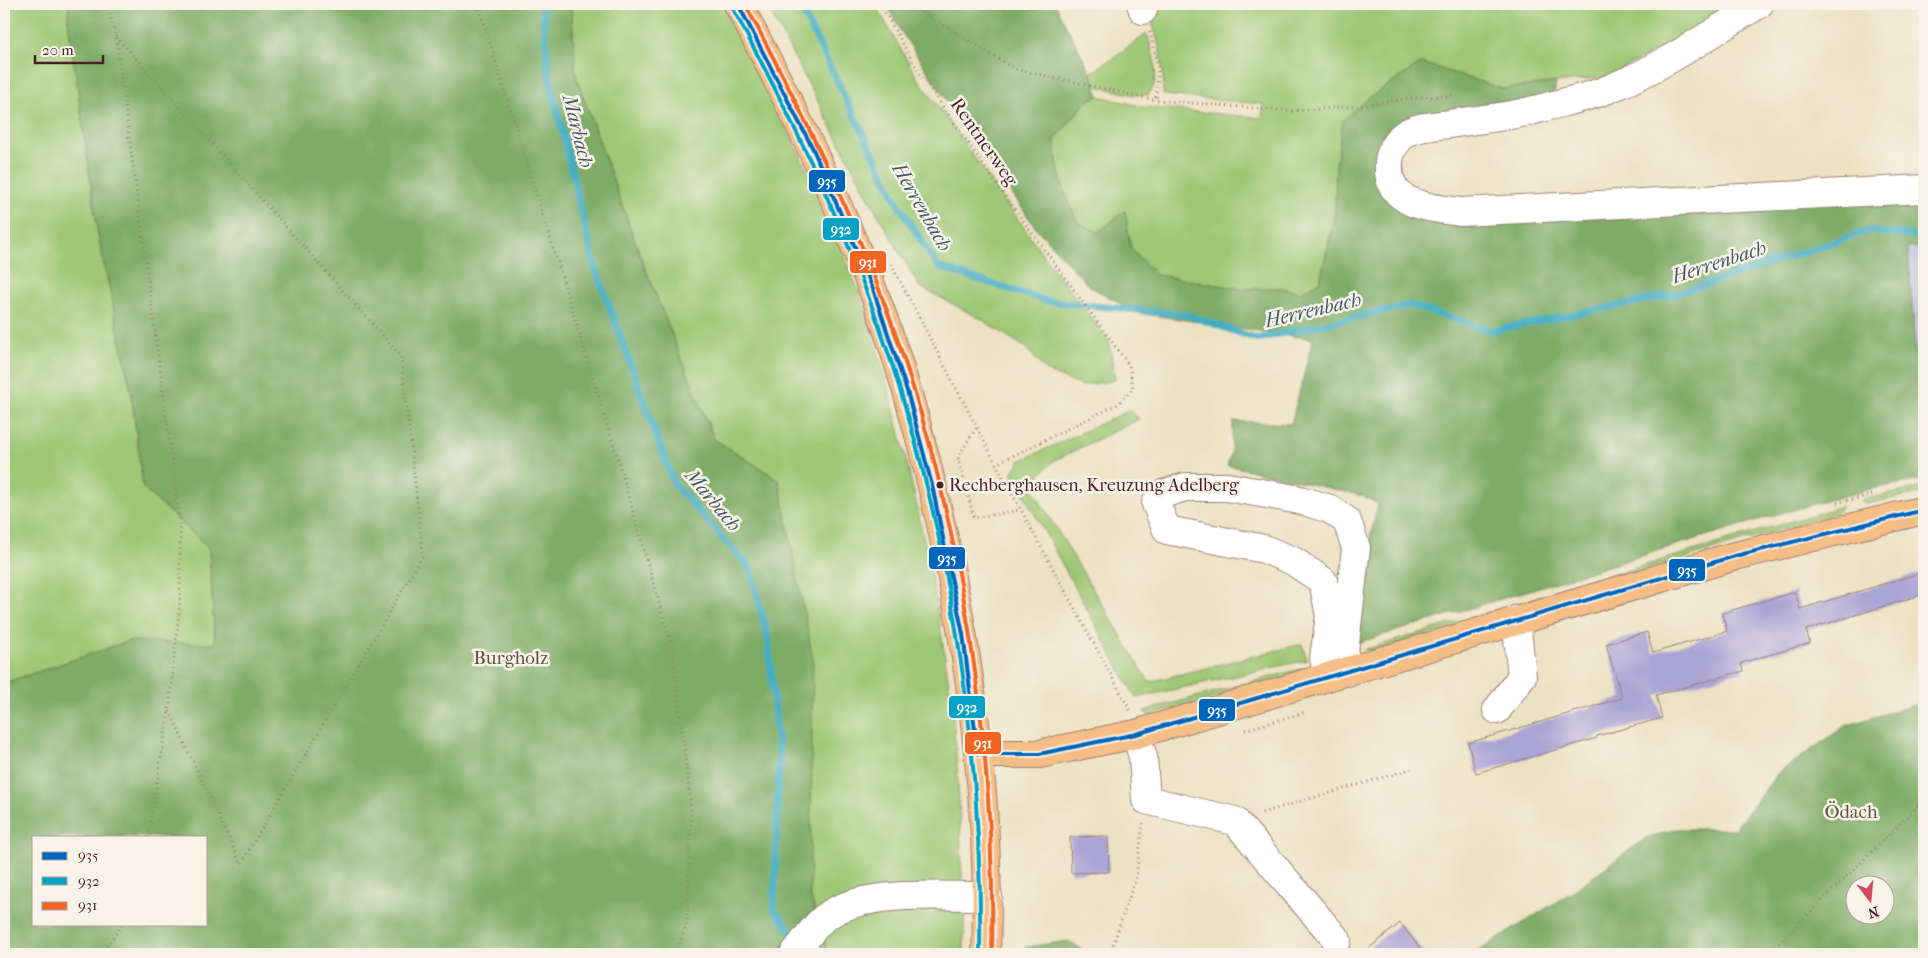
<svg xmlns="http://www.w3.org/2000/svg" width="1928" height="958" font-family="'IM FELL French Canon',serif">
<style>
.industrial{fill:#c0c2dd}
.green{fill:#9ec875;stroke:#747450}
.forest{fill:#7eac66;stroke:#646648;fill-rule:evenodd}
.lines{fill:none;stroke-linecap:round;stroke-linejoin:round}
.stream{stroke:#43adc2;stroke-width:7}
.building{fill:#aba5d5}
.minor-casing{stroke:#9b8076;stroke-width:30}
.major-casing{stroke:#9b8076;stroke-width:30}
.path{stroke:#9b8076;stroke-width:3;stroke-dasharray:1 4;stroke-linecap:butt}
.minor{stroke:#fff;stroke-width:28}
.major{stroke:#f6be87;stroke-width:28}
.bus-1-casing{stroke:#f7f3e8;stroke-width:8}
.bus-2-casing{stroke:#f7f3e8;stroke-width:8}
.bus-3-casing{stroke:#f7f3e8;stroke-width:8}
.bus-1{stroke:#0065bd;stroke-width:4}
.bus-2{stroke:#04a2c6;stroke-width:4}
.bus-3{stroke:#f26522;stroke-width:4}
.bus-dot{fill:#4a1f2b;stroke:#f7f3e8;stroke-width:2}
.labels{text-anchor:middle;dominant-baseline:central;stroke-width:5;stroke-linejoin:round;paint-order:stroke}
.bus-label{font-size:18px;fill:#4a1f2b;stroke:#f7f3e8;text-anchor:start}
.street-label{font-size:19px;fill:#4a1f2b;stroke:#f7f3e8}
.park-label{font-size:19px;fill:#635241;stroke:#f7f3e8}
.water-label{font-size:20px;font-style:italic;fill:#475867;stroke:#f7f3e8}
.line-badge{stroke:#f7f3e8;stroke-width:2}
.badge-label{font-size:14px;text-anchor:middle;font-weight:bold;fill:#fff}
</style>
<rect width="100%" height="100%" fill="#f7f3e8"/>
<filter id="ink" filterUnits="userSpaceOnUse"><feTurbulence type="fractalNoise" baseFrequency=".02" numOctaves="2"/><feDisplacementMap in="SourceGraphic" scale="10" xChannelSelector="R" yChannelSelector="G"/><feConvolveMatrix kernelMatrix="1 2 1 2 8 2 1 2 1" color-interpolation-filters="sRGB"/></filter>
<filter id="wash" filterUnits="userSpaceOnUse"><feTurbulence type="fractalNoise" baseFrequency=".0096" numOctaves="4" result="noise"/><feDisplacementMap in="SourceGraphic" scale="20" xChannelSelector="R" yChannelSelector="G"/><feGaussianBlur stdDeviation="1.12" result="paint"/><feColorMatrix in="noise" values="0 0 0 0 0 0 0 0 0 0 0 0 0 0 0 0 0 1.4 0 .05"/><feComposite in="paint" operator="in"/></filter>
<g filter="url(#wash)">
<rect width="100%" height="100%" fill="#ece2c2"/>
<!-- industrial -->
<path class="industrial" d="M1907 247 1924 248V446H1922Z"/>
<!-- green -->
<path class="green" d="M4 4H69L68 19 98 234 131 391 143 487 209 548 215 645 129 641 8 682 4 687Z
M571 4H722C771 95 820 189 857 287 876 340 891 396 904 451 924 533 940 616 951 700 958 760 960 820 962 880L954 889 818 919 810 895 779 480 714 439 639 253 576 76Z
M766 4H875L915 74 1049 263 1109 341 1115 380 1081 386 1046 371 1026 348 981 319 919 286 877 213Z
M1146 4H1740L1688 34 1607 77 1503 89 1422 63 1336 164 1335 214 1320 281 1301 292 1282 288 1242 289 1157 275 1131 249 1125 211 1098 232 1078 223C1063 192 1057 173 1055 140L1087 101 1099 96 1143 107 1262 118 1263 104 1163 95C1165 61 1157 36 1146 4Z
M1147 34C1152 52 1163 79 1148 95H1135L1096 86 1091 73Z
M1130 410 1139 419 1053 461 1030 485 1149 682 1302 644 1307 660 1136 698 1012 473 1020 461Z
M1924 487V492L1866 504 1861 500Z
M1842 506 1836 513 1377 651 1364 650Z
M1304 668 1291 677 1148 716 1144 711Z
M872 903 964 909V954H828L820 929Z"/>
<!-- forest -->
<path class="forest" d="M69 4H571L576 76 639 253 714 439 779 480 813 659 810 895 828 954H4V687L7 682 129 641 215 644 209 548 143 488 131 391 98 234 68 19ZM34 837H206V924H34Z
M886 4H1055L1091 73 1099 96 1087 101 1055 140C1057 173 1063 192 1078 223L1098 232 1125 211 1131 249 1157 275 1242 289 1282 288 1301 292 1320 281 1335 214 1336 164 1343 120 1371 96 1422 63 1503 89 1556 82 1554 96 1392 142 1412 208 1924 197V248L1908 247 1924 479 1871 489 1781 513 1357 643 1356 597 1378 504 1363 496 1227 465 1231 453 1233 421 1291 424 1313 339 1138 313 1089 286 1036 228 959 119 900 30Z
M1924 702V954H1474L1572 892 1646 838 1677 829H1735L1777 774 1845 726ZM1856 886H1886V916H1856Z
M1068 941 1090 954H1025L1026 947Z"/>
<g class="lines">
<!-- stream -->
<path class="stream" d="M542 4 549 77 594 264 674 484 750 568 768 638 779 757 774 910 798 940
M799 4 898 204 938 267 1047 301 1188 315 1257 339 1410 305 1491 331 1676 294 1868 231 1924 237"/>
</g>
<g id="blocks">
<!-- building -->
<path class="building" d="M1920 573 1924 594 1806 630 1810 643 1741 663 1743 671 1656 695 1662 718 1597 736V738L1476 773 1468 743 1622 698 1606 644 1647 632 1653 653 1727 631 1722 613 1795 592 1800 609Z
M1108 836 1109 872 1071 873 1070 837Z
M1400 923 1425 954H1362Z"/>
</g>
</g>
<g filter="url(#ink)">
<use href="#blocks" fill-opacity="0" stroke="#9b8076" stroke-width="1"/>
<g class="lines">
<defs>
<path id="minor" d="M1141 4 1143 10
M1759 4C1712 33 1663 67 1611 88 1588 98 1562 102 1538 109 1510 117 1478 119 1449 124 1435 126 1417 126 1405 134 1396 140 1389 153 1389 163 1386 206 1428 207 1460 212L1924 189
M1328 677 1324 658 1330 616 1323 581 1293 561 1264 549 1167 530 1156 504 1163 494 1185 487H1227L1300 500 1330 509 1347 521 1356 548 1344 652 1347 672
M1497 710 1522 676 1516 620
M1136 734 1143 757 1146 800 1235 821 1337 940
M794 954C803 943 812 929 823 919 859 888 942 897 988 896"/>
<path id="major" d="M738 4C787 96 834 190 872 288 906 375 929 466 948 557 974 687 991 822 986 954
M978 754H1039L1136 734 1735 556 1924 510"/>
</defs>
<!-- minor casing -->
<use href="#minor" class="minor-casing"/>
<!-- major casing -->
<use href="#major" class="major-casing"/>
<!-- path -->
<path class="path" d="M107 4 116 36 180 521V602L169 710 148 837
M478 4 614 446 673 651 691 808 687 922 676 954
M880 4 919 72 1000 189 1129 365 1133 388 1118 404 996 464
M909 4 1015 69 1156 100 1291 111 1357 106 1420 97 1456 96
M1150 32 1158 69 1156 100
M116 36 401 356 423 555 241 864 169 710
M891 264 996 464 1130 710
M976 428 958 457 974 518 1021 510
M1837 503 1872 495
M1245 730 1306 712
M1262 813 1411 769
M101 954 123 924
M1110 954 1136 877 1143 823
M1768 954 1924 800"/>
<!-- minor -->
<use href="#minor" class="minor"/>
<!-- major -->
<use href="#major" class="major"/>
<defs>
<path id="bus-1" d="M738 4 813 149 873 289 907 391 932 485 963 634 978 754
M978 754H1039L1136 734 1735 556 1924 510"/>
<path id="bus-2" d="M732 7C787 109 839 214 878 323 949 522 983 743 980 954"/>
<path id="bus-3" d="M745 4C799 105 850 208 889 316 961 513 996 745 992 954"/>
</defs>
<!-- bus-1 casing -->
<use href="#bus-1" class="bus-1-casing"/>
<!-- bus-2 casing -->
<use href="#bus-2" class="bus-2-casing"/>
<!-- bus-3 casing -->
<use href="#bus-3" class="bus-3-casing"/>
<!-- bus-1 -->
<use href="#bus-1" class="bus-1"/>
<!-- bus-2 -->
<use href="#bus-2" class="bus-2"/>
<!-- bus-3 -->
<use href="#bus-3" class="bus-3"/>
</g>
</g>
<!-- markers -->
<circle class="bus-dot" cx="940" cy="485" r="4.5"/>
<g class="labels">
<!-- bus labels -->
<g class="bus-label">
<text x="949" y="485">Rechberghausen, Kreuzung Adelberg</text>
</g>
<!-- street labels -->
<g class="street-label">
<text transform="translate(984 142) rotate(55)">Rentnerweg</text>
</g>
<!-- park labels -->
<g class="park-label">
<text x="511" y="658">Burgholz</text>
<text x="1851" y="812">Ödach</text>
</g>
<!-- water labels -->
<g class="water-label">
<text transform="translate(578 131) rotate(76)">Marbach</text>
<text transform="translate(922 207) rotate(60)">Herrenbach</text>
<text transform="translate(1719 262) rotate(-18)">Herrenbach</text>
<text transform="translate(1313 310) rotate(-13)">Herrenbach</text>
<text transform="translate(713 500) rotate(50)">Marbach</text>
</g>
</g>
<g class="line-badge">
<rect x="808" y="169" width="38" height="24" rx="5" fill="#0065bd"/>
<rect x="822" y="217" width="38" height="24" rx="5" fill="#04a2c6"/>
<rect x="849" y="250" width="38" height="24" rx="5" fill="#f26522"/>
<rect x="928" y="546" width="38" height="24" rx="5" fill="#0065bd"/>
<rect x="1668" y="558" width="38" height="24" rx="5" fill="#0065bd"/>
<rect x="948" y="695" width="38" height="24" rx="5" fill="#04a2c6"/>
<rect x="1198" y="698" width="38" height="24" rx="5" fill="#0065bd"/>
<rect x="964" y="731" width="38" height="24" rx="5" fill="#f26522"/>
</g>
<g class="badge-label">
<text x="827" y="186">935</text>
<text x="841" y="234">932</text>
<text x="868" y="267">931</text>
<text x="947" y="563">935</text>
<text x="1687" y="575">935</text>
<text x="967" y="712">932</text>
<text x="1217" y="715">935</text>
<text x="983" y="748">931</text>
</g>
<!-- margin -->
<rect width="1928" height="958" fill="none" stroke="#f7f3e8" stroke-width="20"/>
<!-- legend -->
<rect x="32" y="836" width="175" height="90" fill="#f7f3e8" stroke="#b29e9c"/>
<rect x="42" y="852" width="25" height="8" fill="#0065bd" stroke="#b29e9c"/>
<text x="78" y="860" font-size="15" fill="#4a1f2b">935</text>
<rect x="42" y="877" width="25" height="8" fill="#04a2c6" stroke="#b29e9c"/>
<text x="78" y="886" font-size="15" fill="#4a1f2b">932</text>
<rect x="42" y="902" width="25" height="8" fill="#f26522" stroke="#b29e9c"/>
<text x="78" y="910" font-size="15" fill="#4a1f2b">931</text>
<!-- north arrow -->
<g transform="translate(1870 900) rotate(164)"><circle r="24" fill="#f7f3e8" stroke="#b29e9c"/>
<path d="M0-4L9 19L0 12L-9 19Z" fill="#d1495b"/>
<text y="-8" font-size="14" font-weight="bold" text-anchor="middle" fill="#4a1f2b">N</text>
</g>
<!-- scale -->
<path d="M35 55v8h68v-8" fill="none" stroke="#4a1f2b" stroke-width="2.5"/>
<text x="42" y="55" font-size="15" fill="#4a1f2b" stroke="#f7f3e8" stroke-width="4" paint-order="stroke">20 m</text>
</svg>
